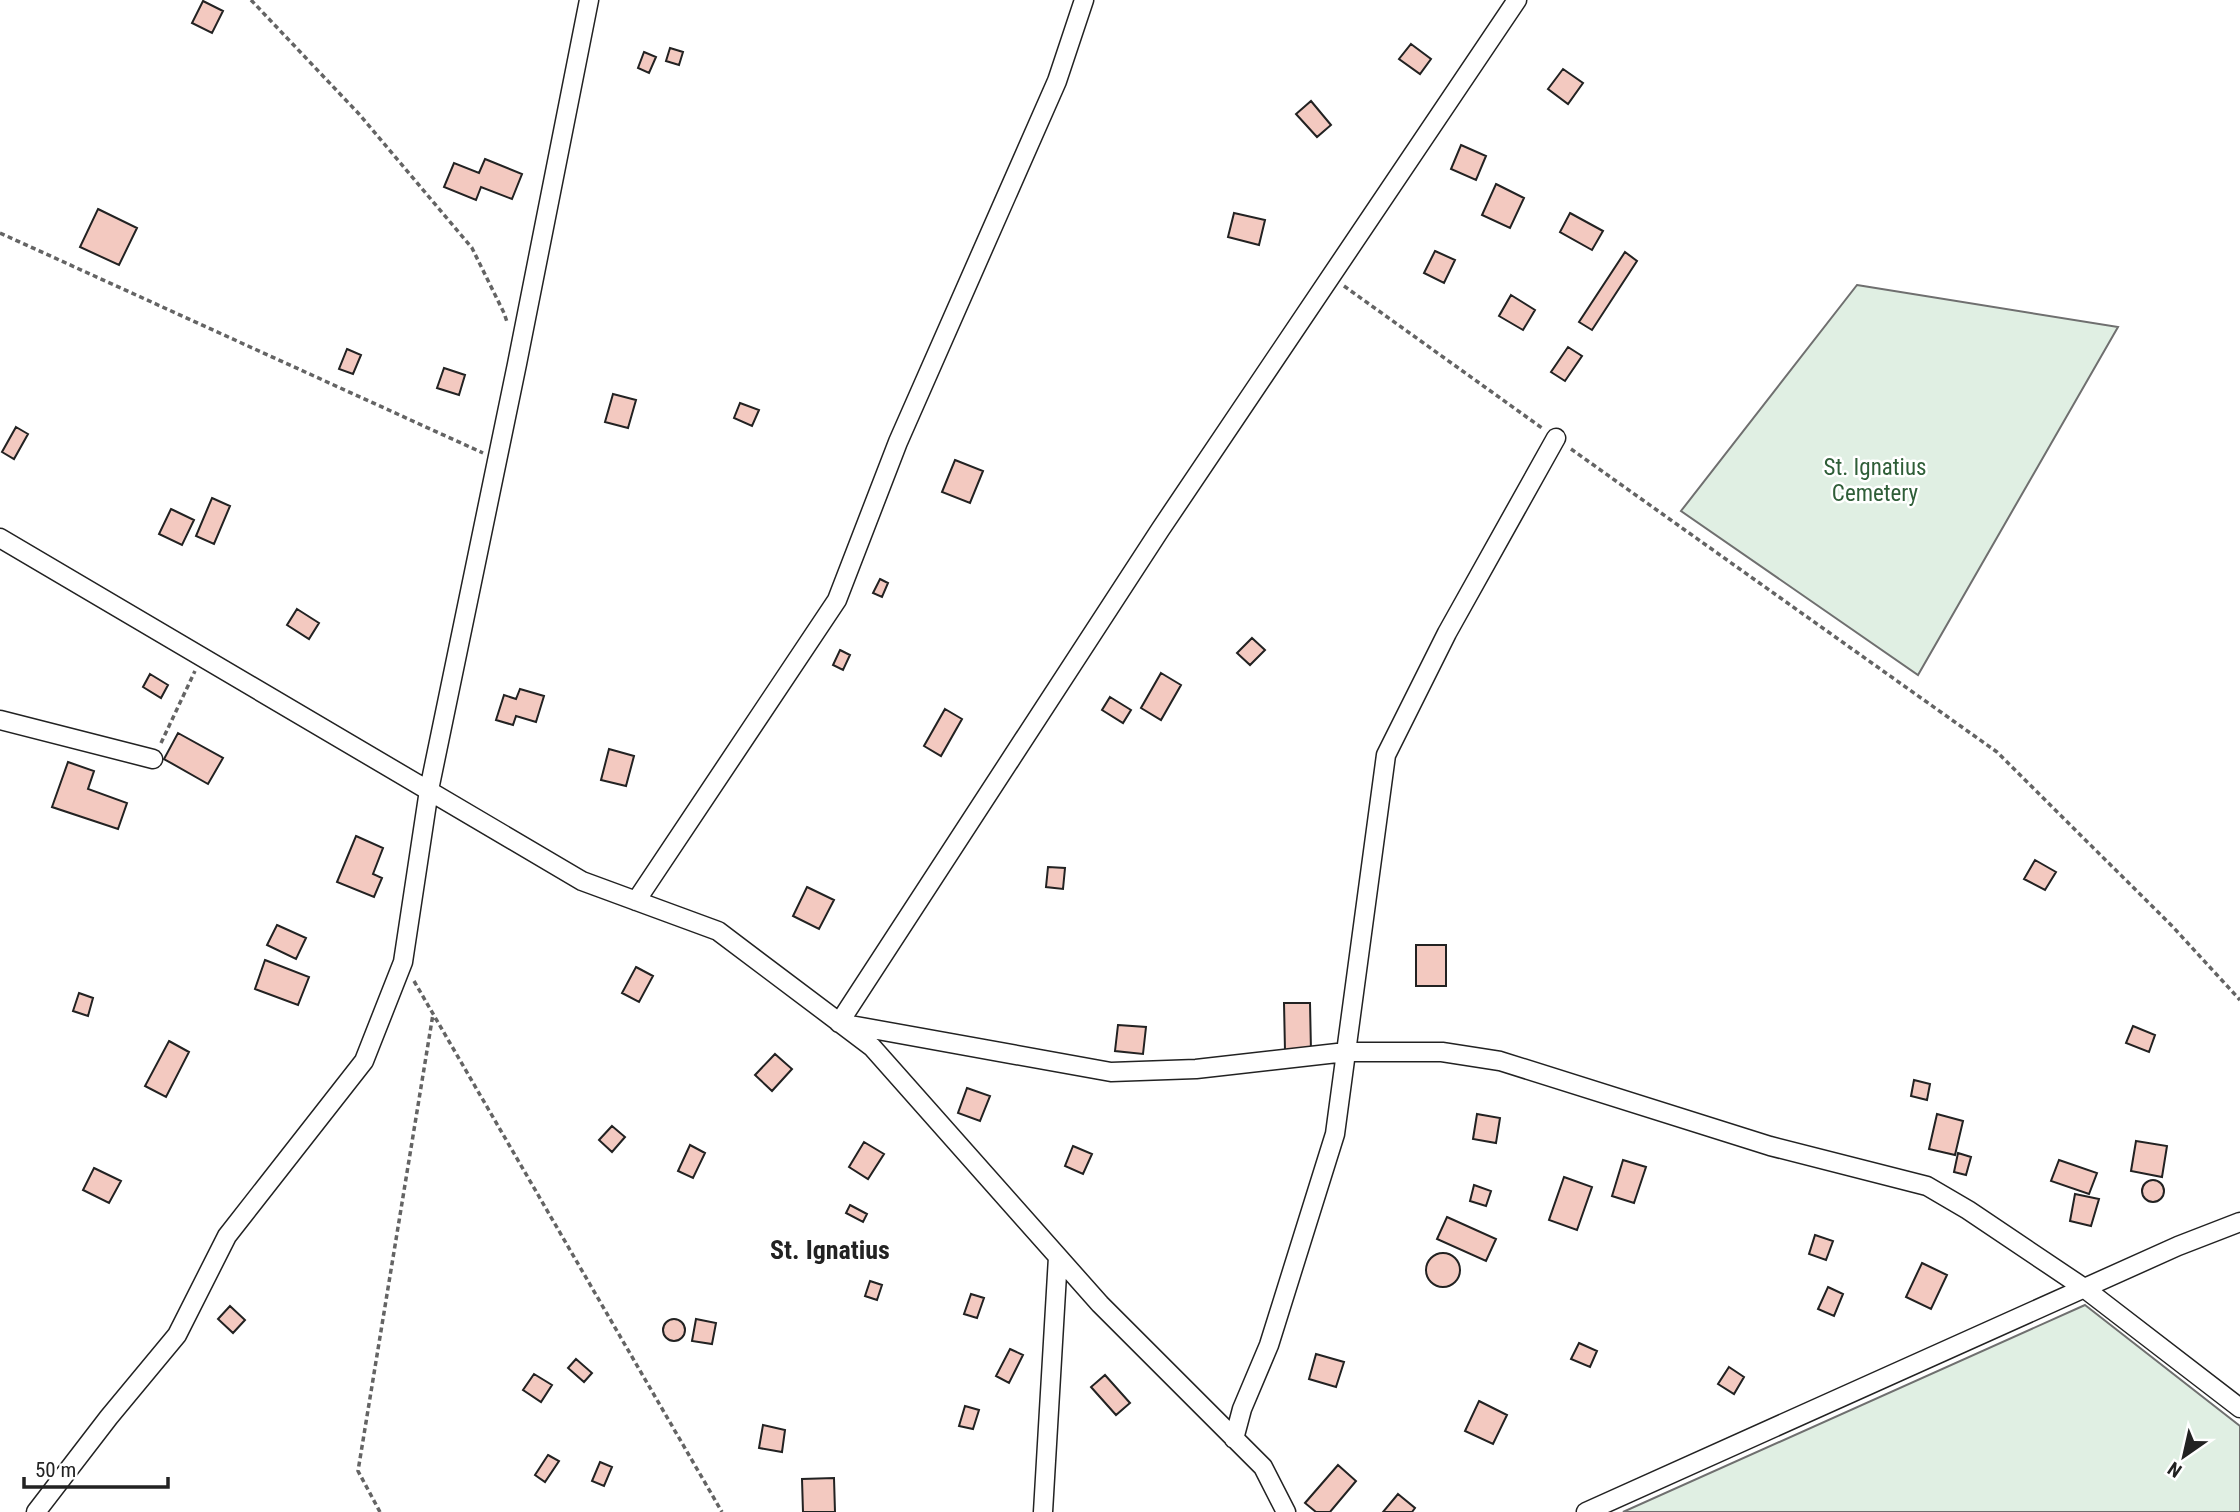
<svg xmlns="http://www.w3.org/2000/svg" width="2240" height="1512" font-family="'Roboto Condensed',sans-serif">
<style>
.green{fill:#e0efe3;stroke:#6f6f6f;stroke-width:2}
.building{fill:#f3c9c0;stroke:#222;stroke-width:2}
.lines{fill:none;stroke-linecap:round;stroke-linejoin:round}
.street-casing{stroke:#222;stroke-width:21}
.path{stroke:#646464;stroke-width:3.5;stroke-dasharray:5 3.5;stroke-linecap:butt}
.street{stroke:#fff;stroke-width:18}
.labels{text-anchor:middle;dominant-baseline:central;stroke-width:5;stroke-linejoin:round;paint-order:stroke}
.park-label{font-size:23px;fill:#2f5e38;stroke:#fff}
.quarter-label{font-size:26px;font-weight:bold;fill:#222;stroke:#fff}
</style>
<rect width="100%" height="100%" fill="#fff"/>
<!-- green -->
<path class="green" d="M1857 285 2118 327 1918 675 1681 511Z
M2085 1305 2240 1426V1512H1623Z"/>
<!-- building -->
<path class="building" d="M203 1 223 11 212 33 192 23Z
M1411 44 1431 59 1420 74 1399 59Z
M670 48 683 52 679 65 666 61Z
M644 52 656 57 649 73 638 68Z
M1563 69 1583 83 1568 104 1548 89Z
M1311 101 1331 125 1317 137 1296 114Z
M1461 145 1486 156 1476 180 1451 169Z
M485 159 522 174 512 199 481 187 476 200 444 187 454 163 479 173Z
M1496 184 1524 198 1510 228 1482 215Z
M98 209 137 228 119 265 80 247Z
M1234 213 1265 220 1259 245 1228 237Z
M1570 213 1603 231 1592 250 1560 232Z
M1435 251 1455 260 1444 283 1424 273Z
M1625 252 1637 261 1592 330 1579 322Z
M1511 295 1535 310 1523 330 1499 316Z
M1568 347 1582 356 1565 381 1551 372Z
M347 349 361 355 353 374 339 369Z
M444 368 465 375 459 395 437 388Z
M613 394 636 400 628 428 605 422Z
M740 403 759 410 752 426 734 418Z
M16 427 28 434 14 459 2 452Z
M955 460 983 471 970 503 942 492Z
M212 498 230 506 214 544 196 536Z
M171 509 194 520 182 545 159 534Z
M880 579 888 583 882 597 873 593Z
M297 609 319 623 309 639 287 625Z
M1252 638 1265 650 1250 665 1237 653Z
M840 650 850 655 843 670 833 665Z
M1161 673 1181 685 1161 720 1141 708Z
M150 674 168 685 161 698 143 687Z
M520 689 544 696 536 722 516 716 513 725 496 720 504 695 516 699Z
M1110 697 1131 710 1123 723 1102 710Z
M945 709 962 719 941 756 924 746Z
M178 733 223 758 208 784 164 759Z
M609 749 634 756 626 786 601 780Z
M68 762 94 771 88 789 127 803 118 829 52 807Z
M356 836 383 848 373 874 382 878 374 897 337 882Z
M2035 860 2056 872 2045 890 2024 879Z
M1048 867 1065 868 1063 889 1046 887Z
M807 887 834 900 819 929 793 916Z
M277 925 306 938 296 959 267 945Z
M1416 945H1446V986H1416Z
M265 960 309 977 298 1005 255 989Z
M636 967 653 976 639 1002 622 993Z
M79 993 93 998 88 1016 73 1011Z
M1284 1003H1310L1311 1051H1285Z
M1118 1025 1146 1027 1143 1054 1115 1051Z
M2133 1026 2155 1035 2149 1052 2126 1043Z
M169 1041 189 1052 166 1097 145 1086Z
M775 1054 792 1069 772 1091 755 1075Z
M1914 1080 1930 1084 1927 1100 1911 1096Z
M967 1088 990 1096 980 1121 958 1113Z
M1477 1114 1500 1118 1496 1143 1473 1139Z
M1937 1114 1963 1121 1955 1155 1929 1149Z
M612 1126 625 1137 612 1152 599 1140Z
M2136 1141 2167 1146 2162 1177 2131 1171Z
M864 1142 884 1154 868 1179 849 1167Z
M690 1145 705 1153 693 1178 678 1171Z
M1073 1146 1092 1154 1083 1174 1065 1166Z
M1958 1153 1971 1157 1966 1175 1954 1172Z
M1623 1160 1646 1167 1634 1203 1612 1196Z
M2059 1160 2097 1173 2089 1194 2051 1181Z
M94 1168 121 1181 109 1203 83 1190Z
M1564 1177 1592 1187 1577 1230 1549 1220Z
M2142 1191a11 11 0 1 1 22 0a11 11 0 1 1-22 0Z
M1474 1185 1491 1191 1486 1206 1470 1201Z
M2075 1194 2099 1199 2091 1226 2070 1221Z
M850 1205 867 1214 863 1222 846 1213Z
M1447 1217 1496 1239 1486 1261 1437 1239Z
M1815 1235 1833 1241 1826 1260 1809 1254Z
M1426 1270a17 17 0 1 1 34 0a17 17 0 1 1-34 0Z
M1922 1263 1947 1275 1931 1309 1906 1297Z
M870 1281 882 1285 877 1300 865 1296Z
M1828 1287 1843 1294 1834 1316 1818 1309Z
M971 1294 984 1298 977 1318 964 1314Z
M230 1306 245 1320 233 1333 218 1319Z
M663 1330a11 11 0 1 1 22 0a11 11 0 1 1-22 0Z
M696 1319 716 1323 712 1344 692 1341Z
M1579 1343 1597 1351 1590 1367 1571 1359Z
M1010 1349 1023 1355 1009 1383 996 1376Z
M1316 1354 1344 1362 1336 1387 1309 1379Z
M576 1359 592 1373 584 1382 568 1368Z
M1729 1367 1744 1377 1734 1394 1718 1384Z
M534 1374 552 1385 541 1402 523 1390Z
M1105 1375 1130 1403 1116 1415 1091 1387Z
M1479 1401 1507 1415 1493 1444 1465 1431Z
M965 1406 979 1410 973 1429 959 1426Z
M763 1425 785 1430 782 1452 759 1448Z
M548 1455 559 1461 545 1482 535 1475Z
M600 1462 612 1467 604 1486 592 1481Z
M1338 1465 1356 1481 1330 1512H1316L1305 1503Z
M834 1478 835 1512H803L802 1479Z
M1398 1494 1415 1508 1412 1512H1383Z"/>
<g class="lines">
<defs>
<path id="street" d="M1517 0 1160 530 839 1023 1111 1072 1196 1069 1346 1052H1442L1500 1061 1770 1146 1927 1186 1968 1210 2084 1288 2240 1408
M0 538 582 881 718 931 872 1047 1100 1304 1263 1467 1286 1512
M0 720 153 759
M636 901 837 600 898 442 1057 81 1084 0
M1234 1439 1242 1409 1269 1345 1335 1134 1386 755 1447 633 1556 438
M36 1512 109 1417 177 1335 227 1236 364 1061 403 962 429 790 517 364 589 0
M1043 1512 1058 1257
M1586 1512 2178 1246 2240 1222"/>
</defs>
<!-- street casing -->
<use href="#street" class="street-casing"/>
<!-- path -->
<path class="path" d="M251 0 359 114 472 248 504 313 507 322
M0 233 483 453
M1344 286 1542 428
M1571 449 1997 752 2173 927 2240 1000
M161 743 195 671
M414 981 722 1512
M380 1512 358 1471 433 1014"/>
<!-- street -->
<use href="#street" class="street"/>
</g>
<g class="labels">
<!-- park labels -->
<g class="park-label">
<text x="1875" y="467">St. Ignatius<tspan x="1875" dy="26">Cemetery</tspan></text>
</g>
<!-- quarter labels -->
<g class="quarter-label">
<text x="830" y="1250">St. Ignatius</text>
</g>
</g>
<!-- north arrow -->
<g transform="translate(2184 1456) rotate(214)" stroke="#ffffff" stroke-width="5" paint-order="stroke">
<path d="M0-5L12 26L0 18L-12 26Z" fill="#222222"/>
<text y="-10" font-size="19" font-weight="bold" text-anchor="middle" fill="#222222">N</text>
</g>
<!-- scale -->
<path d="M24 1477v10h144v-10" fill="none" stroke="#222222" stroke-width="3.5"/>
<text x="35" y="1477" font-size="21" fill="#222222" stroke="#ffffff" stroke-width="5" paint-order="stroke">50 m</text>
</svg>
